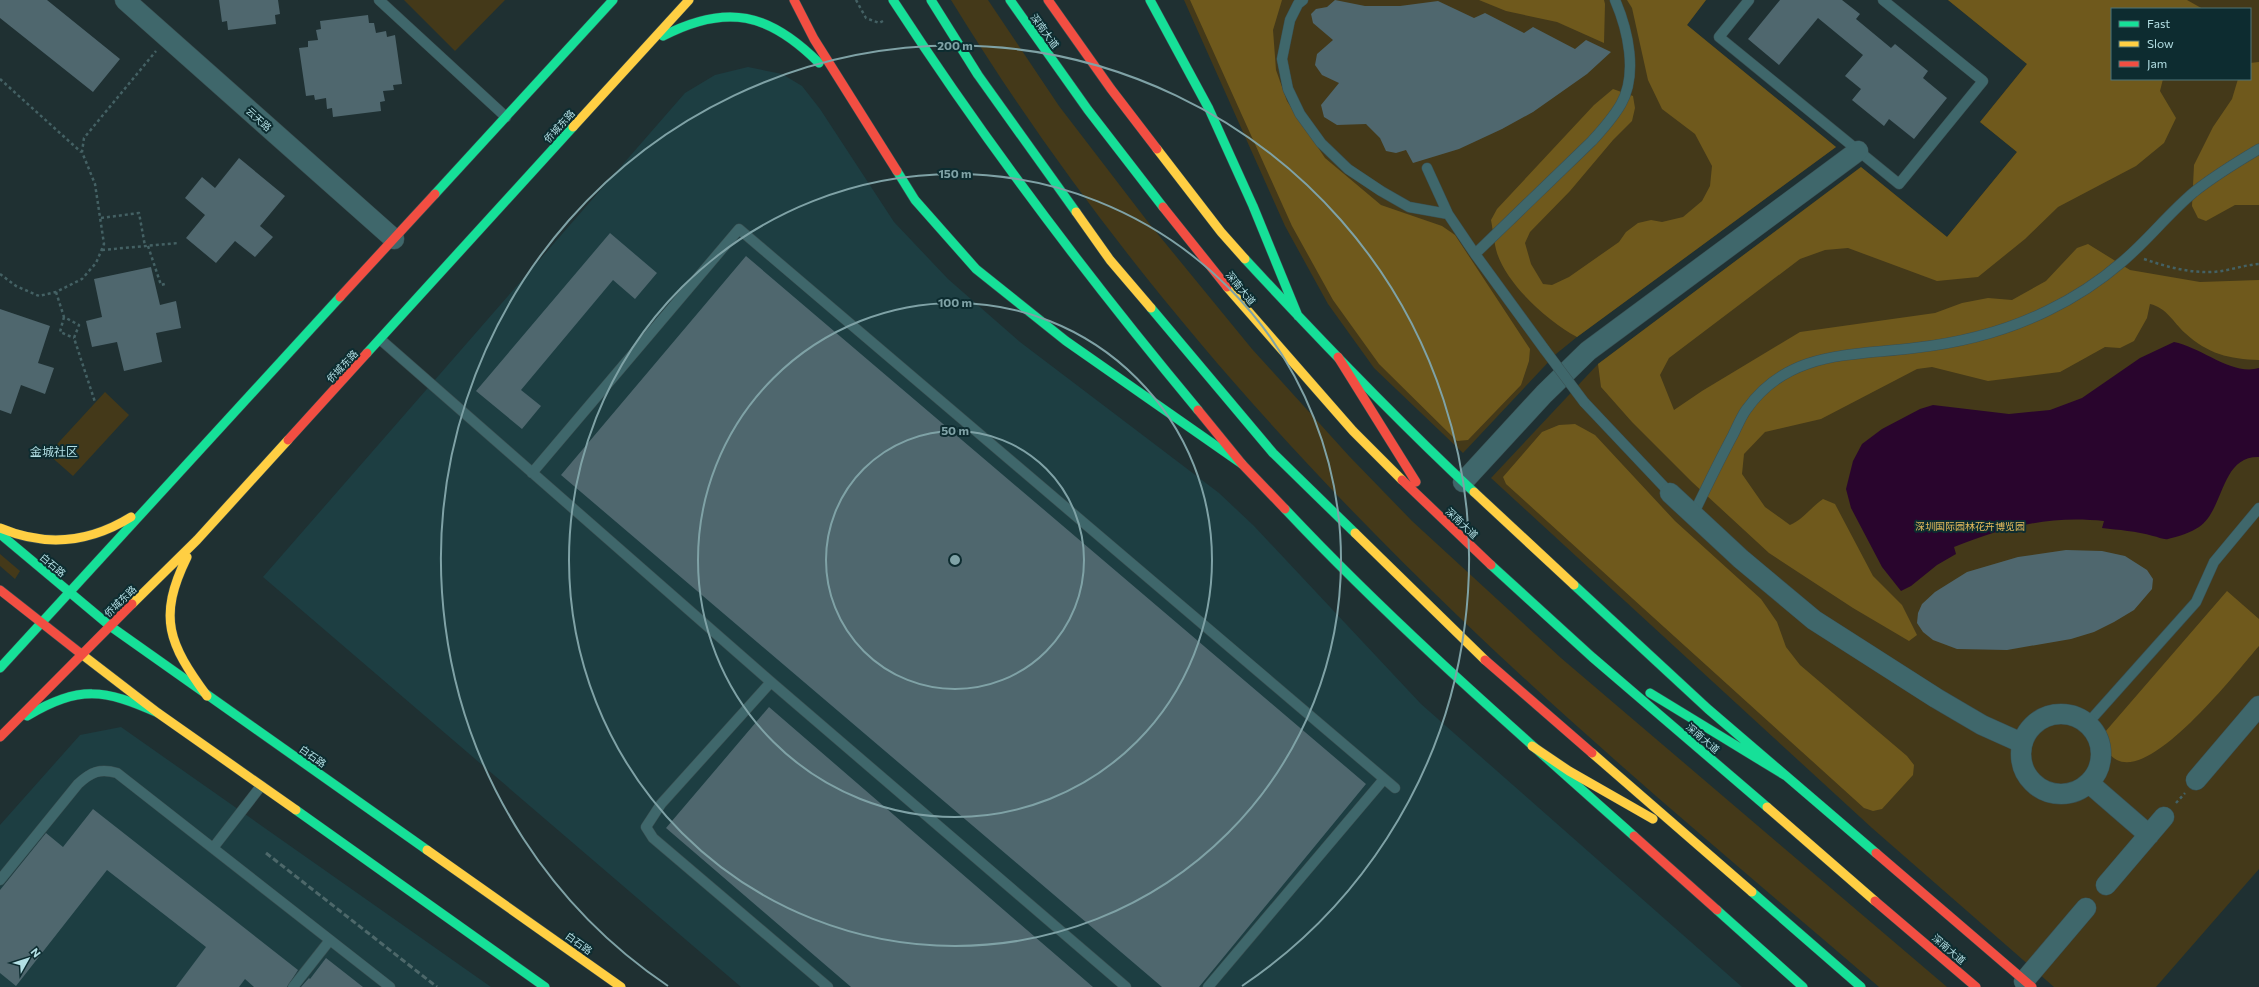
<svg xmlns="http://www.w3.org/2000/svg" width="2259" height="987" font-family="Commissioner,'Noto Sans SC',sans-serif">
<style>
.built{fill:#1d3e42}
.green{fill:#443919;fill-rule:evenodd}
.forest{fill:#6f591c}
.water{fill:#29052d}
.building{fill:#4f676e}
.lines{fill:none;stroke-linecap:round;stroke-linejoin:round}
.lane-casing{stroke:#3a4f51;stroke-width:11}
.street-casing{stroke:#3a4f51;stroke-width:21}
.fast-casing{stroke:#3a4f51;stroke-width:10}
.slow-casing{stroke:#3a4f51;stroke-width:10}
.jam-casing{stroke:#3a4f51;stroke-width:10}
.path{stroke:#446164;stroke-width:2.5;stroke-dasharray:3 3;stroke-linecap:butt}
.lane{stroke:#3f676b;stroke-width:10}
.street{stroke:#3f676b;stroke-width:20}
.fast{stroke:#16e098;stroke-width:9}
.slow{stroke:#ffcf43;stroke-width:9}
.jam{stroke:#f24e42;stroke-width:9}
.rail{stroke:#4d686a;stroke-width:3;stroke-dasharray:6 3;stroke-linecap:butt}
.lane-bridge-casing{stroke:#3a4f51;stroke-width:11;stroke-linecap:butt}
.lane-bridge{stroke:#3f676b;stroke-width:10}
.ring{fill:none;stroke:#7fa2a6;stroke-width:2}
.labels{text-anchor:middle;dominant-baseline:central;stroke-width:4;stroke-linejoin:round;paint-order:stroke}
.street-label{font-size:10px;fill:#b3dfe4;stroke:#0d2c30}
.park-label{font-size:10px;fill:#e3ba5c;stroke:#0d2c30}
.quarter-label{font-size:12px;fill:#b3dfe4;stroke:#0d2c30}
.centre{fill:#7fa2a6;stroke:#0d2c30;stroke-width:2}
.ring-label{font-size:12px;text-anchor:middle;font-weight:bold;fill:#7fa2a6;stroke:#0d2c30;stroke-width:4;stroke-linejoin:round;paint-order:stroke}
</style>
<rect width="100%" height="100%" fill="#1f3032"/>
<!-- built -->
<path class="built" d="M748 67 782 74 802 86 820 109 894 222 948 279 1020 342 1219 493 1254 526 1421 704 1742 987H741L263 577 685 93 715 75Z
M121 727 491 987H0V825L80 735Z"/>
<!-- green -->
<path class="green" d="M404 0H505L455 51Z
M951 0H988L1059 106 1148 222 1252 349 1349 456 1412 521 1561 658 1947 987H1879C1737 865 1593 746 1458 616 1264 430 1092 230 951 0Z
M1184 0H1706L1687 25 1836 147 1577 337 1556 354 1463 453 1374 368 1328 304 1285 226Z
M1948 0H2259V869L2156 987H2054L1872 828 1491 478 1598 364 1861 167 1947 237 2017 152 1980 122 2027 64ZM2112 9H2250V79H2112Z
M105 392 129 415 73 476 48 454Z
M0 554 20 571 15 579 0 566Z"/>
<!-- forest -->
<path class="forest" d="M1190 0H1282L1273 30 1276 70 1287 101 1325 158 1381 205 1442 226 1455 235 1530 349 1529 361 1521 385 1468 440 1457 441 1379 364 1333 300 1292 226Z
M1479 0H1604L1605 4 1604 43 1557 22 1506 11Z
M1627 0H1706L1687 25 1836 147 1577 337C1548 321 1508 286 1497 253 1494 243 1493 230 1491 220L1497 209 1594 105 1613 89 1633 96 1635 108 1632 121 1613 140 1570 191 1530 232 1525 243 1531 264 1543 284 1552 285 1569 277 1619 242 1626 232 1638 223 1651 220 1662 222 1683 217 1702 201 1710 186 1712 166 1695 134 1662 109 1648 80 1632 8Z
M1948 0H2187L2203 9H2112V79H2163L2160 91 2176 118 2164 143 2136 166 2058 207 2025 239 1978 277 1937 281 1848 248 1825 250 1800 259 1669 358 1660 375 1674 410 1702 391 1800 332 1935 313 1962 303 1988 298 2012 300 2046 281 2077 248 2088 244 2130 270 2200 282 2259 280V360C2229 359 2208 354 2185 333 2173 322 2167 308 2150 304L2147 318 2134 341 2120 348 2105 347 2060 372 1988 381 1932 367 1917 369 1821 419 1765 432 1744 454 1742 474 1765 507 1790 525C1805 518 1810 508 1823 499L1835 504 1873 576 1902 605 1917 635 1909 641 1853 608 1769 553 1692 482 1632 422 1601 387 1598 364 1861 167 1947 237 2017 152 1980 122 2027 64Z
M2259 62V205H2235L2206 221 2198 218 2192 206 2194 165 2213 127 2232 99 2238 79H2250V63Z
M1575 424 1595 435 1675 521 1761 599 1777 622 1786 647 1800 665 1907 756 1914 765 1913 775 1882 809 1873 811 1864 808 1506 484 1503 477 1542 432 1559 425Z
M2227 591 2259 619V646C2237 671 2154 779 2117 760 2106 755 2104 743 2105 732Z"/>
<!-- water -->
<path class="water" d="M2174 342C2201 347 2232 376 2259 368V457C2220 456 2225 509 2199 527 2192 532 2177 537 2168 539 2164 540 2158 537 2153 536 2136 531 2119 530 2102 528L2104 521C2049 515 2005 527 1954 547L1956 554 1937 565 1911 586 1901 591 1882 567 1851 508 1846 489 1853 461 1862 444 1882 429 1920 409 1933 405 2009 414 2050 410 2082 398 2140 358Z"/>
<!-- building -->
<path class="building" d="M0 0H47L120 59 93 92 0 18Z
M219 0H278L280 14 275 15 276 24 228 30 227 21 222 22Z
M1335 0 1365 6H1400L1438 1 1474 18 1485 13 1524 33 1533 27 1575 49 1586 40 1611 52 1587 74 1533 112 1502 129 1459 149 1413 163 1406 150 1396 153 1386 151 1380 138 1366 124 1337 125 1324 117 1321 105 1339 83 1322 75 1315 65 1317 54 1333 40 1313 23 1311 14 1316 9 1327 7Z
M1780 0H1842L1860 14 1856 19 1891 48 1895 44 1928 71 1923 78 1947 98 1914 139 1889 119 1884 126 1852 100 1861 89 1845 76 1863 55 1818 18 1779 65 1748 39Z
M368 15 369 23H374L376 33 386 31 387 37 395 35 402 84 393 85 394 90 383 91 385 101 380 102 381 111 333 117 332 108 327 109 326 98 315 100 314 95 306 96 299 48 308 47V41L318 40 316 30 321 29 320 21Z
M239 158 285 196 260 226 273 237 255 257 235 241 216 263 186 238 205 215 185 198 202 177 215 188Z
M610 233 657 273 635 299 613 280 521 390 541 406 522 429 476 391Z
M746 256 1366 784 1199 987H1162L561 475Z
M151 267 160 305 176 301 181 328 156 333 162 362 124 371 117 342 92 347 86 321 102 317 94 279Z
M0 309 50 326 38 363 54 368 45 394 21 385 11 414 0 410Z
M2066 550 2102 551 2125 556 2147 570 2153 579 2152 589 2134 610 2114 622 2094 632 2071 639 2007 650 1957 649 1933 640 1923 632 1917 623 1918 613 1922 604 1935 592 1967 572 2018 557Z
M769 707 1093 987H851L666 828Z
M93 809 298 970 287 987H254L245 979 239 987H176L206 947 107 870 16 986 0 973V890L46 833 63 847Z
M326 958 363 987H301L309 978 310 979Z"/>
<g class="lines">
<defs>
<path id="lane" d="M379 0 506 117
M1303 0 1298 4 1290 20 1282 59 1288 89 1300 114 1321 143 1348 169 1381 191 1409 207 1448 214
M1749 0 1719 37 1899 184 1983 81 1883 0
M1427 168 1448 214 1475 254 1545 350
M1475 254 1592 141C1603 129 1613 118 1621 104 1638 74 1628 30 1615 0
M381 340 771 682 1126 987
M1584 402 1670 493
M532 473 739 229 1395 788
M1693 515C1706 488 1719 461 1733 435 1737 427 1741 417 1746 410 1788 350 1851 356 1914 348 1960 343 2006 331 2047 311 2074 298 2100 281 2122 262 2147 241 2168 214 2194 192 2214 176 2237 162 2259 149
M771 682 661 804 646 827 653 838 828 987
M2087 724 2196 602 2214 562 2259 508
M213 848 261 786
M0 880 78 784C91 772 100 768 117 773L390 987
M293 987 330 940
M1208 987 1384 779"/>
<path id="street" d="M125 0 394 239
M1463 482 1544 394 1588 351 1858 151
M1670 493 1741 559 1814 620 1936 698 1982 725 2022 743
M2021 754a40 40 0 1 1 80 0a40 40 0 1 1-80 0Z
M2196 780 2259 706
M2089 783 2149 835
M2106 885 2164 817
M2024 981 2086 908"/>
<path id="fast" d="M893 0C986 143 1089 279 1198 410
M931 0 978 75 1076 212
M1010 0 1088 110 1163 207
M1150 0 1209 109 1253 206 1298 316
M663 36C727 3 769 13 819 63
M897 171 915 200 976 269 1066 341 1242 464
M435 194 613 0
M1245 259C1319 339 1395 418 1474 492
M1151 308 1273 453 1355 533
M367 353 573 127
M1285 509C1394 625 1515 730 1634 836
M0 534 110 626
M1491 565 1592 657 1767 807
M1574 585 1708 709 1876 853
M110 626 427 850
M0 668 340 297
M1650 693 1786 776
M27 716C80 685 104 689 158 713
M296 810 545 987
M1752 892 1861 987
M1717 910 1803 987"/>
<path id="slow" d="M573 127 689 0
M1157 149 1221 232 1245 259
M1076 212 1110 260 1151 308
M1227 287 1353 431 1402 480
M1474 492 1574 585
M0 528C45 547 89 543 131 517
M1355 533 1485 660
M187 557C157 618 169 644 207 696
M132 604 197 540 288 440
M80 653 158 713 296 810
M1532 746 1569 771 1653 819
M1592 753 1752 892
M1767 807 1875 901
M427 850 621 987"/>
<path id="jam" d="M794 0 814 39 897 171
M1048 0 1111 89 1157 149
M1163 207 1227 287
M340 297 435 194
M1338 357 1416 482
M1198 410 1242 464 1285 509
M288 440 367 353
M1402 480 1491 565
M0 590 80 653
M1485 660 1592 753
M0 737 132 604
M1634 836 1717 910
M1876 853 2032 987
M1875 901 1976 987"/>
</defs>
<!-- lane casing -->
<use href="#lane" class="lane-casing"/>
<!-- street casing -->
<use href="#street" class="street-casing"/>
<!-- fast casing -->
<use href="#fast" class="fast-casing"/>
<!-- slow casing -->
<use href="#slow" class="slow-casing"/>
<!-- jam casing -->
<use href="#jam" class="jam-casing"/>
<!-- path -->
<path class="path" d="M856 0 866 18 879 23 883 21
M0 79 81 152
M101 218 139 213 145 246
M148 246 161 285 165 284
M102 250 178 243
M2144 259C2167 267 2189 273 2213 272 2229 271 2243 265 2259 264
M0 274 16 286 39 296 56 292 82 279 96 263 104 244 95 184 82 152 84 138 156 51
M56 292 64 317 79 325 74 338 95 402
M64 317 60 332 74 338
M2176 803 2185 793"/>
<!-- lane -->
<use href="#lane" class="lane"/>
<!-- street -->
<use href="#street" class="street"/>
<!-- fast -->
<use href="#fast" class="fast"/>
<!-- slow -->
<use href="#slow" class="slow"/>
<!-- jam -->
<use href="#jam" class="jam"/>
<!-- rail -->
<path class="rail" d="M266 853 437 987"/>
<defs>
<path id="lane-bridge" d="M1545 350 1584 402"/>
</defs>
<!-- lane-bridge casing -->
<use href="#lane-bridge" class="lane-bridge-casing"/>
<!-- lane-bridge -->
<use href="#lane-bridge" class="lane-bridge"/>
</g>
<!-- distance rings -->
<g class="ring">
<circle cx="955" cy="560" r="129"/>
<circle cx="955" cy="560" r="257"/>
<circle cx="955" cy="560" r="386"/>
<path d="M668 986A514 514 0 1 1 1242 986"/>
</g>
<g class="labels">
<!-- street labels -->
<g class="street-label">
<text transform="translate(1045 31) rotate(54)">深南大道</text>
<text transform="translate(259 119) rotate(42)">云天路</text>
<text transform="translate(559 126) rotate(-48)">侨城东路</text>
<text transform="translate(1241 288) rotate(51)">深南大道</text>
<text transform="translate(342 366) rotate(-47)">侨城东路</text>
<text transform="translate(1462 523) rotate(43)">深南大道</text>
<text transform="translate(53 565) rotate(40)">白石路</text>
<text transform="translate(120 601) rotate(-44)">侨城东路</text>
<text transform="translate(1703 738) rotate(41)">深南大道</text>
<text transform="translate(313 756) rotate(35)">白石路</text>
<text transform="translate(579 943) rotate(36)">白石路</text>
<text transform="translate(1949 949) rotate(41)">深南大道</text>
</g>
<!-- park labels -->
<g class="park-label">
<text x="1970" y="526">深圳国际园林花卉博览园</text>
</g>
<!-- quarter labels -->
<g class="quarter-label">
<text x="54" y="451">金城社区</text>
</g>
</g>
<circle cx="955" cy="560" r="6" class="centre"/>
<g class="ring-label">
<text x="955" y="50">200 m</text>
<text x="955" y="178">150 m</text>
<text x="955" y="307">100 m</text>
<text x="955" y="435">50 m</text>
</g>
<!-- legend -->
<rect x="2111" y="8" width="140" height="72" fill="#0d2c30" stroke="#4f7478"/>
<rect x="2119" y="21" width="20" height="6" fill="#16e098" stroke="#4f7478"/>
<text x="2147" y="28" font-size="12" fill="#b3dfe4">Fast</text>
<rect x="2119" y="41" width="20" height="6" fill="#ffcf43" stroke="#4f7478"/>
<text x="2147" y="48" font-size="12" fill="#b3dfe4">Slow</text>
<rect x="2119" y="61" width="20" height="6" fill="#f24e42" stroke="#4f7478"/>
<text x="2147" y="68" font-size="12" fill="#b3dfe4">Jam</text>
<!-- north arrow -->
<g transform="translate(28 959) rotate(51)" stroke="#0d2c30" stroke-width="3" paint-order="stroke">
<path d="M0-3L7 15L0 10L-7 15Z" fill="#b3dfe4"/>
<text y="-6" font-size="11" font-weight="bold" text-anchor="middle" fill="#b3dfe4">N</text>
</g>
</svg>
